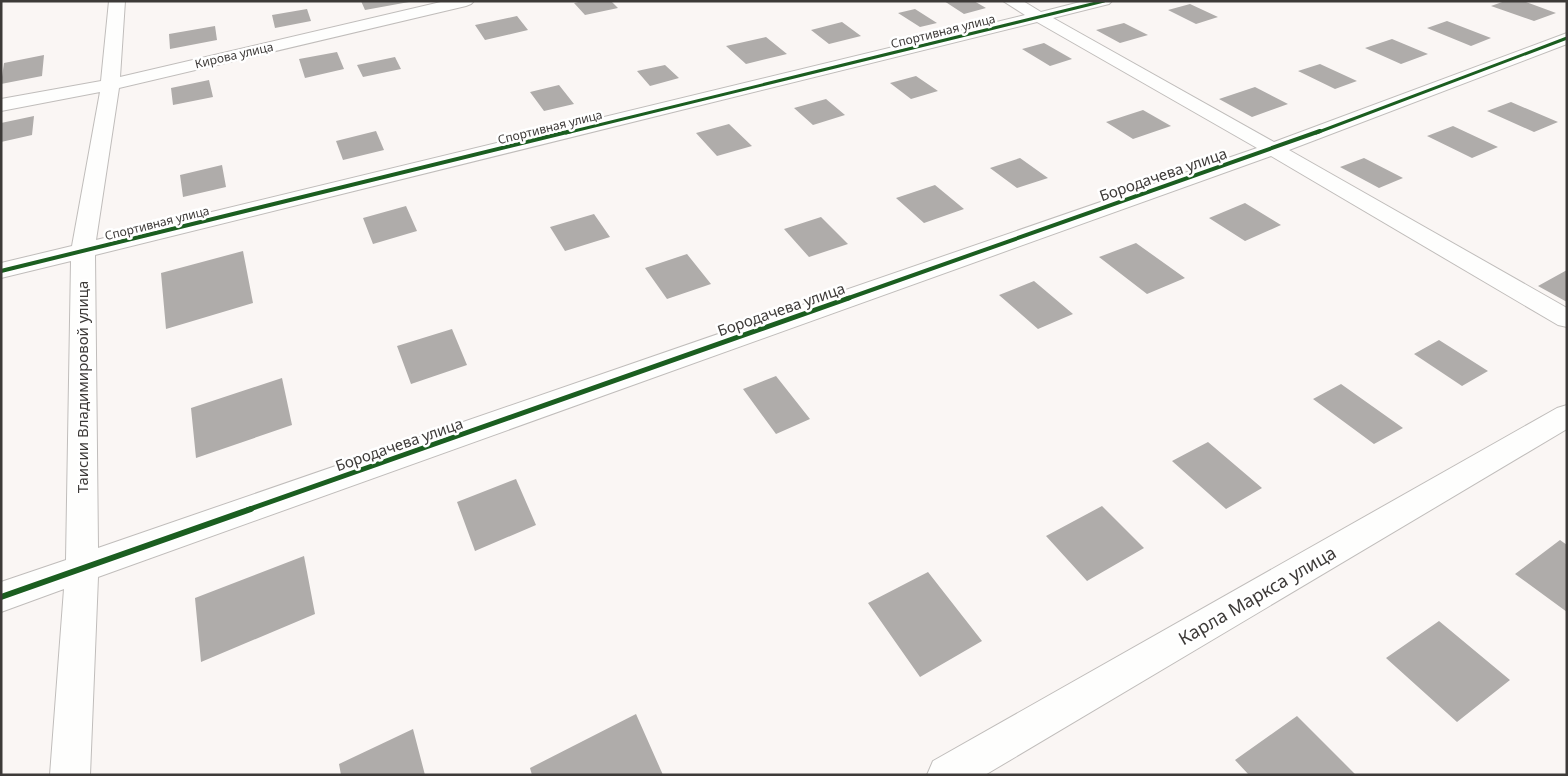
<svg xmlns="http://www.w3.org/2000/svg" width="1568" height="776" font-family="'Noto Sans',sans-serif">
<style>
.building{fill:#afacaa}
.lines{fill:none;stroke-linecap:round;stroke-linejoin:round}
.minor-casing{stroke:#c0bdbb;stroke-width:2}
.minor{fill:#fefefd;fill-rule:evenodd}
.cycleway-far3-casing{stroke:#fff;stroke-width:5}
.cycleway-far2-casing{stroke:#fff;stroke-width:6}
.cycleway-far1-casing{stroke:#fff;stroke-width:8}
.cycleway-casing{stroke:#fff;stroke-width:9}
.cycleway-far3{stroke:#1b5e20;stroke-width:3}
.cycleway-far2{stroke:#1b5e20;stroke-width:4}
.cycleway-far1{stroke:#1b5e20;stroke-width:5}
.cycleway{stroke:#1b5e20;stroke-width:6}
.labels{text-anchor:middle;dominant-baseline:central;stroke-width:5;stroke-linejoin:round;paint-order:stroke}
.far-street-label{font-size:12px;fill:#3d3a38;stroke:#fff}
.street-label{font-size:15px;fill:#3d3a38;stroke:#fff}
.near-street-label{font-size:18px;fill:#3d3a38;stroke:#fff}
</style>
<rect width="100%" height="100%" fill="#faf6f4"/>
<!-- building -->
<path class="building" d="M361 1H409V2L365 10Z
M583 1H611L618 8 585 15 574 3Z
M944 1H974L986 8 964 14Z
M1505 1H1523L1556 13 1534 21 1491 6Z
M1190 4 1218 17 1196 24 1168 10Z
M307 9 311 21 275 28 272 15Z
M915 9 937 23 920 27 898 13Z
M517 16 528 30 485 40 475 25Z
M1447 21 1491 38 1471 46 1427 28Z
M842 22 861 36 829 44 811 30Z
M1124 23 1148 35 1120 43 1096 30Z
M215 26 217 40 170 49 169 34Z
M766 37 787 54 746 64 726 46Z
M1392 39 1428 54 1401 64 1365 48Z
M1044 43 1072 59 1050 66 1022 49Z
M337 52 344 69 305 78 299 59Z
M44 55 42 76 1 84 4 63Z
M395 57 401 69 363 77 357 65Z
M1320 64 1357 81 1335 89 1298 71Z
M665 65 679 78 650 86 637 71Z
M916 76 938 91 911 99 890 83Z
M209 80 213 97 173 105 171 88Z
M559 85 574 104 544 111 530 92Z
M1255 87 1288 104 1252 117 1219 99Z
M826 99 845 115 813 125 794 108Z
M1511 102 1558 122 1534 132 1487 111Z
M1143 110 1171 126 1133 139 1106 122Z
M34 116 32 135 1 142V123Z
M729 124 752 146 717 156 696 133Z
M1453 126 1498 147 1472 158 1427 136Z
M376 131 384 150 343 160 336 141Z
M1020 158 1048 178 1017 188 990 168Z
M1364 158 1403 178 1379 188 1340 167Z
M222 165 226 187 183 197 180 175Z
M935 185 964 209 924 223 896 198Z
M1245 203 1281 225 1245 241 1209 218Z
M406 206 417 231 373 244 363 218Z
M594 214 610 237 565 251 550 227Z
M821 217 848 244 809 257 784 229Z
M1136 243 1185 278 1147 294 1099 257Z
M243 251 253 303 166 329 161 273Z
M687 254 711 284 667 299 645 268Z
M1567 270V302L1538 286Z
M1034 281 1073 314 1038 329 999 295Z
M452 329 467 365 411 384 397 346Z
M1439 340 1488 371 1462 386 1414 354Z
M776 376 810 419 776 434 743 389Z
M282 378 292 425 196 458 191 408Z
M1341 384 1403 428 1374 444 1313 399Z
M1208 442 1262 488 1226 509 1172 461Z
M516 479 536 525 475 551 457 502Z
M1102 506 1144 548 1087 581 1046 536Z
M1560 540 1567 545V612L1515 574Z
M304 556 315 614 201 662 195 598Z
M928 572 982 641 920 677 868 603Z
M1439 621 1510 680 1457 722 1386 658Z
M636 714 663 775H532L530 768Z
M1297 716 1356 775H1249L1235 760Z
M413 729 425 775H341L339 764Z"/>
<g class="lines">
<defs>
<path id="minor" d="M109 1H125L120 77 445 1H474L471 4 466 6 119 88 96 240 1025 15 1003 1H1023L1041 12 1084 1H1112L1109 4 1053 18 1274 142 1567 33V44L1289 150 1567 308V327L1558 325 1271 156 98 577 90 775H50L64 589 1 612V582L66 560 71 261 1 278V263L72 246 100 92 1 111V99L101 81ZM1037 22 1257 148 98 548 95 255Z
M1567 405V429L985 775H927L933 761 1557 408Z"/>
</defs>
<!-- minor casing -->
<use href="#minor" class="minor-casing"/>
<!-- minor -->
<use href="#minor" class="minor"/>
<defs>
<path id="cycleway-far3" d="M566 133 1104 1
M1316 133 1567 38"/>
<path id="cycleway-far2" d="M1 271 571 131
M846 299 1320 131"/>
<path id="cycleway-far1" d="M247 510 849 298"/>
<path id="cycleway" d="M1 597 251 509"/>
</defs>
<!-- cycleway-far3 casing -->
<use href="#cycleway-far3" class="cycleway-far3-casing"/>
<!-- cycleway-far2 casing -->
<use href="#cycleway-far2" class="cycleway-far2-casing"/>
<!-- cycleway-far1 casing -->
<use href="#cycleway-far1" class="cycleway-far1-casing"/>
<!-- cycleway casing -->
<use href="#cycleway" class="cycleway-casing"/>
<!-- cycleway-far3 -->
<use href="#cycleway-far3" class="cycleway-far3"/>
<!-- cycleway-far2 -->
<use href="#cycleway-far2" class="cycleway-far2"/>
<!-- cycleway-far1 -->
<use href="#cycleway-far1" class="cycleway-far1"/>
<!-- cycleway -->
<use href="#cycleway" class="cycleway"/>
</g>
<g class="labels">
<!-- far-street labels -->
<g class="far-street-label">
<text transform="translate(943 31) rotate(-14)">Спортивная улица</text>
<text transform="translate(234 55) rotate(-13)">Кирова улица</text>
<text transform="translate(550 127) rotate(-14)">Спортивная улица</text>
<text transform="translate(157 223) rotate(-14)">Спортивная улица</text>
</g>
<!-- street labels -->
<g class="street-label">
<text transform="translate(1163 174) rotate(-19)">Бородачева улица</text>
<text transform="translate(781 309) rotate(-19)">Бородачева улица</text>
<text transform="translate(82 387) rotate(-90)">Таисии Владимировой улица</text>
<text transform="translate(399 444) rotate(-19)">Бородачева улица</text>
</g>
<!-- near-street labels -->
<g class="near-street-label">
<text transform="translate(1257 595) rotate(-30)">Карла Маркса улица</text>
</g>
</g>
<!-- border -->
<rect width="1568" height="776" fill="none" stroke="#3d3a38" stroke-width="5"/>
</svg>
